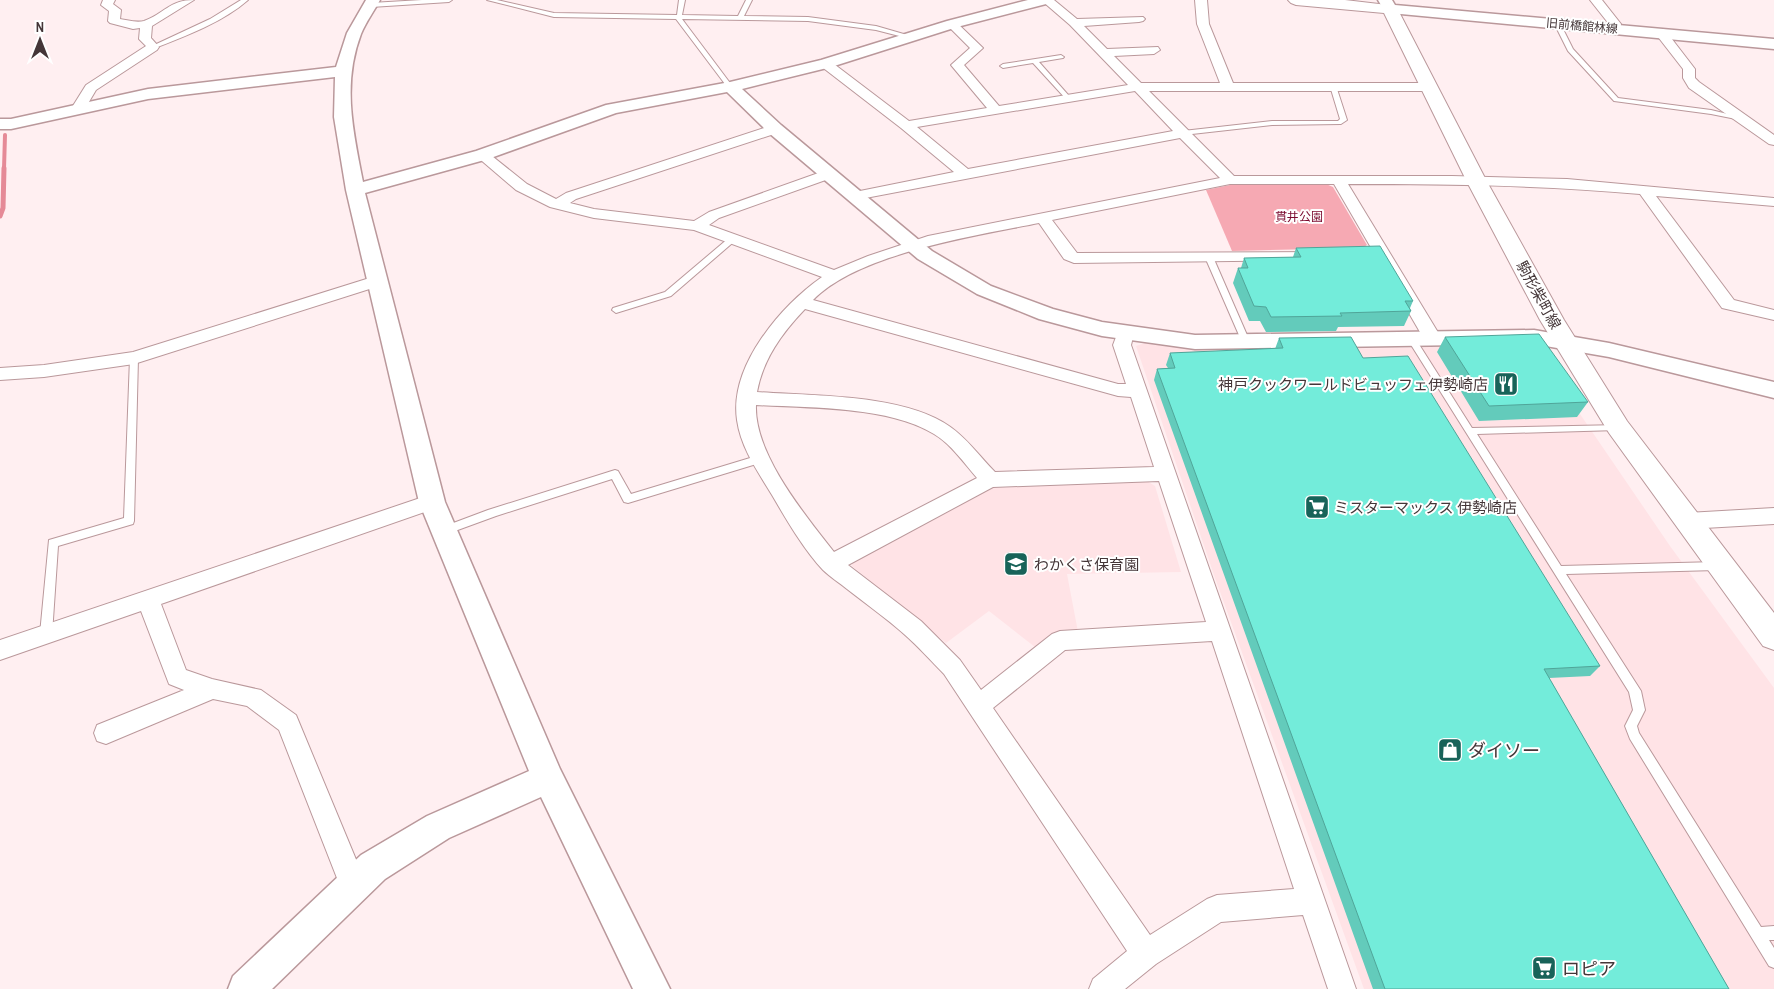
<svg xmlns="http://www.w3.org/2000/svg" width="1774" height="989" font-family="'Archivo Narrow','Noto Sans JP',sans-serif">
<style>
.built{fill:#ffe3e6}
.green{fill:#f6a9b3}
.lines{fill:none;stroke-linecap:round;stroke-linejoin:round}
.stream-far1{stroke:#e58a97;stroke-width:4}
.stream{stroke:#e58a97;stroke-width:5}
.service-casing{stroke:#ba989b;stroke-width:2}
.minor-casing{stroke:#ba989b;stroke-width:2}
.tertiary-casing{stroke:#ba989b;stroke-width:3}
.secondary-casing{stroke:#ba989b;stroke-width:2}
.service{fill:#fff;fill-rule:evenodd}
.minor{fill:#fff;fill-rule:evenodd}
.tertiary{fill:#fff;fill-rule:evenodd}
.secondary{fill:#fff;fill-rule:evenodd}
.wall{fill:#63cbbb}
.building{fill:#73ecda;stroke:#50a599}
.labels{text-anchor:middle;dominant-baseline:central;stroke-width:4;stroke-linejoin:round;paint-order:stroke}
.far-street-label{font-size:12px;fill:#443638;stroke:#fff}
.far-park-label{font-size:12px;fill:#7a092e;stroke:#fff}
.street-label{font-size:15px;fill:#443638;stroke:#fff}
.poi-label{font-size:15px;fill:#443638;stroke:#fff;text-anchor:start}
.near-poi-label{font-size:18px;fill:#443638;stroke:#fff;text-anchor:start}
</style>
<rect width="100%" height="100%" fill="#ffeff1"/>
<!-- built -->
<path class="built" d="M1145 343 1202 350 1404 348 1528 344 1535 348 1670 546 1774 688V989H1364L1215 578 1136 346Z
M1147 481 1155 486 1181 572 1067 574 1078 632H1057L1035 647 989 611 946 643 852 566V561L993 488Z"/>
<!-- green -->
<path class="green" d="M1235 184H1326L1333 187 1367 245 1362 248 1232 251 1206 190Z"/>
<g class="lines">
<!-- stream-far1 -->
<path class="stream-far1" d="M4 169 5 135"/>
<!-- stream -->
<path class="stream" d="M0 216 3 208 4 168"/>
<defs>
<path id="service" d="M241 0H248C223 22 186 36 155 48L150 47 210 19Z
M422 0H452L449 2 371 7 368 5 371 3Z
M487 0H497L554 13 677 15 679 0H685L682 15 738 16 746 0H752L744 16 808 17 876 26 914 37 911 39 876 30 808 21 682 19 733 87 730 89 728 88 676 19 554 17Z
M1555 22 1560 23 1573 49 1618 98 1711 110 1744 118 1741 120 1711 114 1614 101 1568 51 1554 23Z
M1061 55 1064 57 1063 58 1039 62 1070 97 1071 98 1068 100 1066 99 1033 63 1003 68 1000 66 1003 64Z
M1333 84 1336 86 1347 120 1341 124 1272 125 1183 135 1180 133 1183 131 1272 121H1338L1340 119 1330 86Z
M730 237H733L737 239 671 296 616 313 612 310 613 308 665 292Z
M1206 255H1212L1213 257 1250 342 1249 344H1243L1242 342 1205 257Z
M1412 337 1415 338 1472 428 1621 425 1623 427 1621 429 1618 430 1477 434 1561 566 1717 562 1721 563 1722 566 1721 569 1717 570 1566 574 1641 691 1645 710 1637 726 1639 733 1761 927 1774 926V940H1769L1774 948V968L1769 966 1630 739 1625 726 1633 710 1629 692 1408 340Z
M134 355 138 358 134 521 133 524 58 546 52 634 50 637 46 639 42 637 40 634 49 540 124 518 130 358Z
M760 455 763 456 765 459 763 462 628 503 624 502 612 479 496 516 444 535 440 534 439 531 440 528 488 510 615 470 618 471 631 494Z"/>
<path id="minor" d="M103 0H115L113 4 121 10 120 19C127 20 136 23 144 21 164 14 169 0 194 0L152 26 151 38 159 47 157 50 96 90 83 112 78 113 71 109 86 85 146 46 139 39 140 28 133 29 110 23 108 21 109 11 101 5Z
M1041 0H1054L1077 19 1143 17 1145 19 1143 21 1139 22 1084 26 1107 49 1158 47 1160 50 1154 54 1114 56 1141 83H1220L1197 24 1195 0H1207L1209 24 1233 83H1429L1435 87 1429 91H1149L1234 176H1452L1567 179 1774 198V206L1656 196 1734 300 1774 310V320L1722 308 1640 194C1542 185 1446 184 1348 184L1442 339 1439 343 1433 345 1427 343 1424 339 1334 184H1230L1052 220 1077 253 1327 252 1329 255 1327 258 1321 260 1074 263 1064 259 1039 223C975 236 859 253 813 300L1118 384H1126L1113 345 1119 329 1125 327 1131 329 1134 333 1131 345 1356 989H1328L1303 915 1221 922 1156 964 1125 989H1089L1093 979 1127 951 944 674C931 661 918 646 904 634 886 618 866 604 847 589 840 583 830 577 823 570 804 550 786 519 772 495 758 472 741 448 737 420 729 365 782 305 822 277L694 230 594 218 550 207 516 190 475 155 482 151 487 152 527 184 556 199 566 193 770 126H780L782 129 780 132 576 199 570 203 594 209 694 221 709 212 824 171H834L836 174 834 177 719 218 709 225 834 270 868 256 928 236 1220 178 1180 138 855 200 850 199 848 196 850 193 954 172 901 128 822 67 820 64 822 61H830L909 121 987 108 951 65 970 48 946 24 952 20 956 22 983 48 964 65 999 106 1128 85 1070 25ZM1135 91 1173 131 968 169 917 127ZM805 309 1118 396 1131 397 1154 467 995 472C980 457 967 438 949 426 903 394 812 396 757 392 763 359 782 333 805 309ZM756 405C809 408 888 406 934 434 951 444 964 463 977 478L834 552C805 515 754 454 756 405ZM1159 481 1206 622 1060 631 1052 634 981 690 960 660 921 621 848 565 993 487ZM1212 641 1294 889 1217 895 1207 899 1150 935 993 708 1065 650Z
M1590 0H1602L1621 24 1620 32H1612L1609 24Z
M1661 29 1665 30 1695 69V78L1699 82 1774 135V145L1769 144 1689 88 1683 78V69L1655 33Z
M376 276 382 277 384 281 382 285 134 364 44 377 0 380V368L44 365 133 352Z
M432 494 439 497 442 502 439 507 161 604 186 670 212 679 261 690 296 715 367 886 364 896 354 899 344 896 279 730 247 706 213 699 106 744 97 741 94 733 97 725 184 690 169 684 141 611 0 660V640Z
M1774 508V524L1687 529 1680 527 1677 521 1680 515 1687 513Z"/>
<path id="tertiary" d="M366 0H380C374 11 366 22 361 34 342 84 353 131 363 182L476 151 606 105 730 82 821 60 947 21 1028 0H1052L1050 3 957 27 831 67 742 89 781 125 932 251 991 286 1053 309 1102 322 1195 335 1534 330 1609 343 1774 382V398L1609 357 1534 344 1195 349 1102 336 1039 319 977 294 918 259 769 133 727 92 616 113 488 159 365 193 445 502 560 769 670 989H633L541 797 449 838 385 879 272 989H228L233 976 361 855 427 816 529 771 419 502 346 190 334 117 335 77 148 99 11 129H0V119H11L148 89 336 67 347 33Z
M1378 0H1392L1395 5 1774 39V49L1390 13 1385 12Z"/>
<path id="secondary" d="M1288 0H1345L1396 6 1486 180 1564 320 1627 421 1774 613V650L1763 646 1609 433 1540 320 1466 180 1384 13 1296 5 1291 3Z"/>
</defs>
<!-- service casing -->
<use href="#service" class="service-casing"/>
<!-- minor casing -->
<use href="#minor" class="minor-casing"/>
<!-- tertiary casing -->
<use href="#tertiary" class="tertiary-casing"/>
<!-- secondary casing -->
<use href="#secondary" class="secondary-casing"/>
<!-- service -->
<use href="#service" class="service"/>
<!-- minor -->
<use href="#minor" class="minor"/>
<!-- tertiary -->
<use href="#tertiary" class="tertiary"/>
<!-- secondary -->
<use href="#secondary" class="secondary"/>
</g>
<!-- wall -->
<path class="wall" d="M1296 248 1413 301 1410 308 1411 311 1404 326 1338 327 1336 331 1266 332 1260 321H1249L1233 283 1238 268H1241L1244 258 1293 257Z
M1445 337 1588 402 1577 417 1479 421 1437 352Z
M1279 338 1363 358 1600 666 1590 676 1549 678 1729 989H1373L1154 380 1157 369 1168 368 1166 365 1170 353 1275 349Z"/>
<!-- building -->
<path class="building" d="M1380 246 1413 301H1405L1411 311 1340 313 1342 316 1271 317 1266 307 1254 306 1238 268H1248L1244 258 1301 257 1296 248Z
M1539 334 1588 402 1489 406 1445 337Z
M1351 337 1363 358 1408 356 1600 666 1544 669 1729 989H1385L1157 369 1175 368 1170 353 1283 348 1279 338Z"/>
<!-- icons -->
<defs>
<symbol id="restaurant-square" viewBox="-11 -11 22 22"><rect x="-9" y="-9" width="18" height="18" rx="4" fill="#186359" stroke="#fff"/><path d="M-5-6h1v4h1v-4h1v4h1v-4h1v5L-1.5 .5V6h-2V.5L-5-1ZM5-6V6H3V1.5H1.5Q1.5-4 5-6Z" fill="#fff"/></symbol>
<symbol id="supermarket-square" viewBox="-11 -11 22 22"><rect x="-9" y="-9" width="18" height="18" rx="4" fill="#186359" stroke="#fff"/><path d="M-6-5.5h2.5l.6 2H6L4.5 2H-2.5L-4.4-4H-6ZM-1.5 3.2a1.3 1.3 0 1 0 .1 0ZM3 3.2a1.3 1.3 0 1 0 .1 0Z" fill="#fff"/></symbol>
<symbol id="school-square" viewBox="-11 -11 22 22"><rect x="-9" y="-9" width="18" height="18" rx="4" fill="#186359" stroke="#fff"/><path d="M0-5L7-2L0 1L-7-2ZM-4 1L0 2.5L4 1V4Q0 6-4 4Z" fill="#fff"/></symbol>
<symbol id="shop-square" viewBox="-11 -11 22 22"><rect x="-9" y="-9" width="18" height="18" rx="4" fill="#186359" stroke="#fff"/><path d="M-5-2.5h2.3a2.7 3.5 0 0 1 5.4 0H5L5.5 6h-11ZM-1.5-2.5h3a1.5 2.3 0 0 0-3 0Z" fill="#fff"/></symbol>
</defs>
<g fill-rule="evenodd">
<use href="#restaurant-square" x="1492" y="370" width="28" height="28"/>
<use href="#supermarket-square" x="1303" y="493" width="28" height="28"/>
<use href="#school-square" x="1002" y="550" width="28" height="28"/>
<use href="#shop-square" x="1436" y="736" width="28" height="28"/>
<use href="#supermarket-square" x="1530" y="954" width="28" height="28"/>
</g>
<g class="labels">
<!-- far-street labels -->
<g class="far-street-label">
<text transform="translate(1582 26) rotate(5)">旧前橋館林線</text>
</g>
<!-- far-park labels -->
<g class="far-park-label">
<text x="1299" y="217">貫井公園</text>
</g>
<!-- street labels -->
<g class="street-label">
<text transform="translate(1539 295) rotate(61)">駒形柴町線</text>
</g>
<!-- poi labels -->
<g class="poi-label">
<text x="1488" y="384" text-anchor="end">神戸クックワールドビュッフェ伊勢崎店</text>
<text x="1334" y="507">ミスターマックス 伊勢崎店</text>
<text x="1034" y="564">わかくさ保育園</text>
</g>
<!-- near-poi labels -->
<g class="near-poi-label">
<text x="1468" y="750">ダイソー</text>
<text x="1562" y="968">ロピア</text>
</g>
</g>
<!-- north arrow -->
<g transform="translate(40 40)" stroke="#ffffff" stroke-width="4" paint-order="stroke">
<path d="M0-4L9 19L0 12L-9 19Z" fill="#443638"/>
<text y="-8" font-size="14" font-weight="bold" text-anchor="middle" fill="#443638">N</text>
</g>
</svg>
